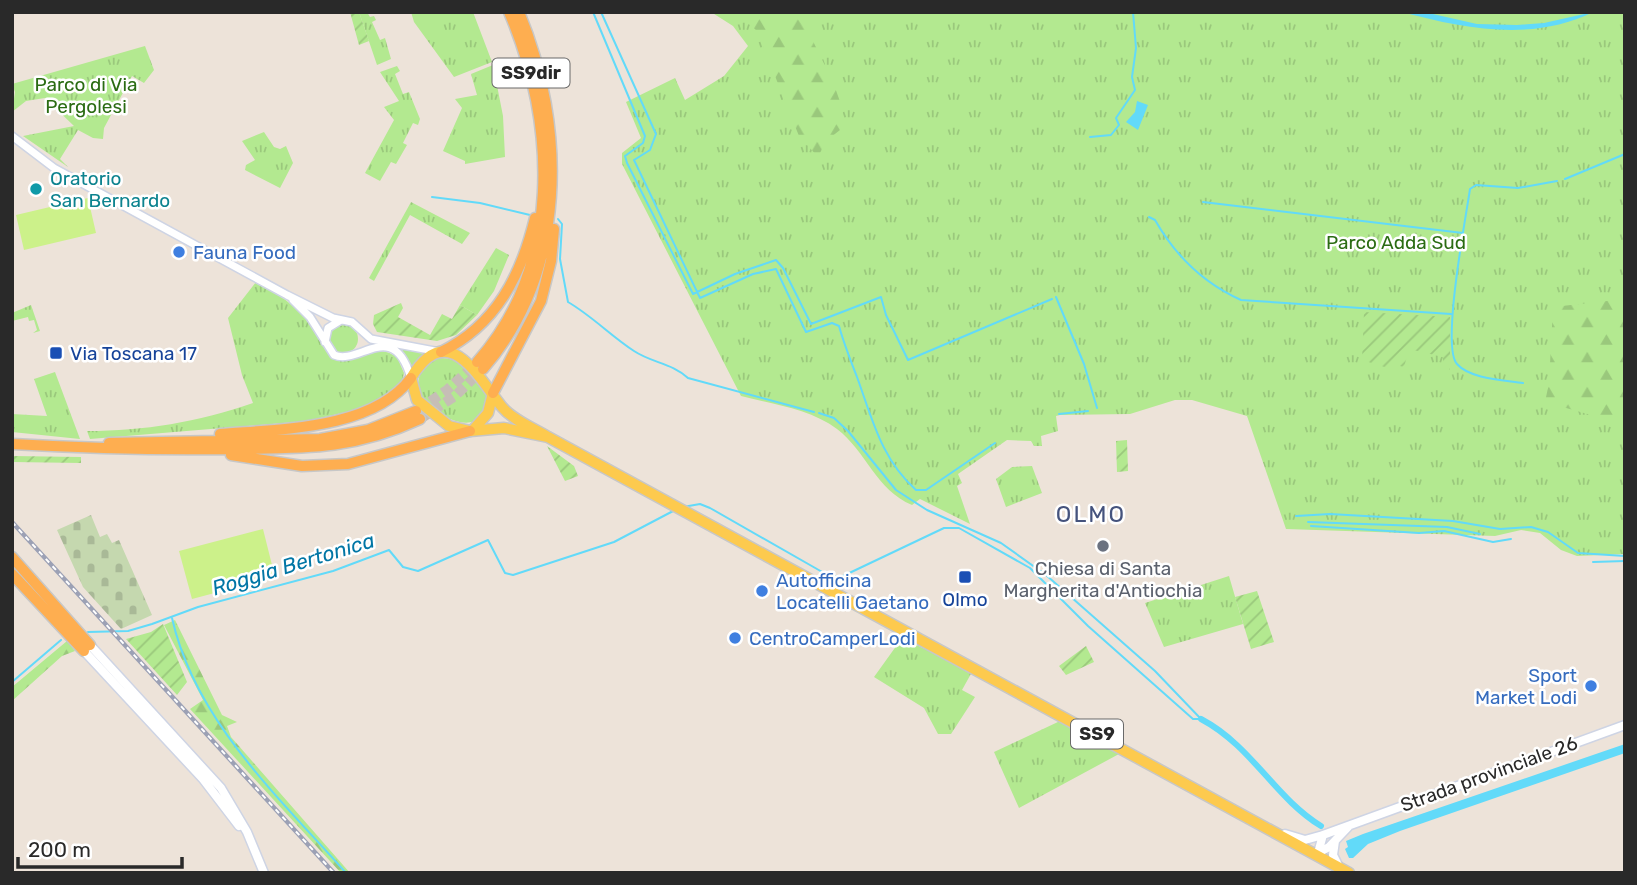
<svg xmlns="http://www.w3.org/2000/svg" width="1637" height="885" font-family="Rubik,sans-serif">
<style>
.grass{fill:url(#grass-tufts)}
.forest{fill:url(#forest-firs)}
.cemetery{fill:url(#cemetery-stones)}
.garden{fill:url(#garden-furrows)}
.pitch{fill:#ccf18a}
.water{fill:#62daf9}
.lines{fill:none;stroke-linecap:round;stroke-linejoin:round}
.stream{stroke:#62daf9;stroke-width:2}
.canal{stroke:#62daf9;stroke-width:6}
.trunk-tunnel{stroke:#c6beb6;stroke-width:10;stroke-dasharray:10 5;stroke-linecap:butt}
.tertiary-casing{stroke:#ced4e4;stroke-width:10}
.secondary-casing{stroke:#ced4e4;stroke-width:11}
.primary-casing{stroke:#c7c7c7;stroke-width:13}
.trunk-casing{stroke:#c7c7c7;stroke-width:13}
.tertiary{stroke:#fff;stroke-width:7}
.secondary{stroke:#fff;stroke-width:8}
.primary{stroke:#fdca4e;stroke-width:10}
.trunk{stroke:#feae50;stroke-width:10}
.rail-casing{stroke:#9ca1b5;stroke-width:4.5}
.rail{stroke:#fff;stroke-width:2;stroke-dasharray:5;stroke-linecap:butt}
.culture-dot{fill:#0f9aa8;stroke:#fff;stroke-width:2.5}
.shop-dot{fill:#3f7fe0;stroke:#fff;stroke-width:2.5}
.transit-dot{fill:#1a4fb4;stroke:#fff;stroke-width:2.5}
.worship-dot{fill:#6b7280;stroke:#fff;stroke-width:2.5}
.labels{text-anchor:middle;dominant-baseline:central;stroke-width:5;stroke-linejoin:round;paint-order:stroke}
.shield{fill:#fff;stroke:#696969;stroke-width:2}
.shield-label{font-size:18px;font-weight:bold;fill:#292929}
.park-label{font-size:19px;fill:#2b6c13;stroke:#fff}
.culture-label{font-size:19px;fill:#0d838f;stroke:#fff;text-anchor:start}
.shop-label{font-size:19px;fill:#366cbe;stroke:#fff;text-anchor:start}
.transit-label{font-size:19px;fill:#164399;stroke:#fff;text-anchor:start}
.worship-label{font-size:19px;fill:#5b616d;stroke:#fff}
.street-label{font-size:19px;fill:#292929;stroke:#fff}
.water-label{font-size:21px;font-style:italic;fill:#0176a5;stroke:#fff}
.quarter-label{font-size:23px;letter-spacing:2px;fill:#45537d;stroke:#fff}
</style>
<defs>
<pattern id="grass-tufts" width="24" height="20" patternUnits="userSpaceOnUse" patternTransform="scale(1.75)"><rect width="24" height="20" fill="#b3e990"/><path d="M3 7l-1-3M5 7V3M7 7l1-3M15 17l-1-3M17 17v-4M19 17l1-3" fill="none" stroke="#9ac87c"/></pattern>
<pattern id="forest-firs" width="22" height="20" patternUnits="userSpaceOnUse" patternTransform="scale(1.75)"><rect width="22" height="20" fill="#b3e990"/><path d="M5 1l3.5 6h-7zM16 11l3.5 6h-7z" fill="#9ac87c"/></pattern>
<pattern id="cemetery-stones" width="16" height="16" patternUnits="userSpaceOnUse" patternTransform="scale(1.75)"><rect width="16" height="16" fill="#c5d8af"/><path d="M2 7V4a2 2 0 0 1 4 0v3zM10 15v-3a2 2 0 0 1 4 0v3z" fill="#a9b997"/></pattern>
<pattern id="garden-furrows" width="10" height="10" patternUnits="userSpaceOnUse" patternTransform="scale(1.75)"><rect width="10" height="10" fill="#b3e990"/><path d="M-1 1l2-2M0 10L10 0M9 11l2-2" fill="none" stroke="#9ac87c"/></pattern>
</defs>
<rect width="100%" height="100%" fill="#ede3d9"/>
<!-- grass -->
<path class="grass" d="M359 12H367L370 17 374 16 376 20 372 22 380 40 385 38 391 59 377 65Z
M411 12H473L492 62 454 77 414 22Z
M711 12H1625V554L1577 556 1561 550 1540 533 1521 530 1495 536 1286 529 1247 416 1192 400H1175L1130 414 1060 415 1056 416 1058 431 1041 436 1042 446H1034L1031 441 1007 440 958 474 962 483 957 486 970 524 920 499 912 505C876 490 866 451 837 429 811 409 772 404 741 396L622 164V153L641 138 626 102 675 78 685 100 724 76 748 46 733 26Z
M145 46 154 70 144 83 132 76 104 128 103 139 93 138 78 130 60 159 68 167 23 136 74 126 45 98 26 101 12 112 15 92 12 84Z
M493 65 503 116 505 157 465 164V161L443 151 462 108 455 99 477 95 471 74Z
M397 66 400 71 395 74 403 94 409 92 420 119 418 125 413 123 403 143 407 145 396 164 391 162 380 181 365 173 394 120 384 107 399 101 380 72Z
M264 132 274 147 280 149 286 146 293 163 280 188 245 170 246 165 255 160 242 141Z
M411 202 470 233 462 244 410 215 374 281 369 278Z
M496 248 509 255 494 291 477 315 460 305Z
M256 282 283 298 304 315 331 358C354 369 368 339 397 357L404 373 401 386 368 407 307 421 90 439 87 431C145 431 197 422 253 403L242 375 228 318Z
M31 305 40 331 33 333 37 330 34 320 29 321 28 317 12 321V313Z
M330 339a14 14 0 1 1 28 0a14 14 0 1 1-28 0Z
M401 348 427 353 411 369Z
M439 358C462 357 475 376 486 393 490 443 436 420 420 395 415 378 421 364 439 358Z
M55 372 80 439 12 432V414L47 416 34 379Z
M1032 466 1042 493 1006 507 996 479 1012 467Z
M1229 576 1243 624 1164 647 1145 603Z
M902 638 972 672 962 690 975 697 951 734H938L924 708 874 677Z
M1060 721 1119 754 1019 808 994 752Z"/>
<!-- forest -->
<path class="forest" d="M736 12H792L809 33 833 82 843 110 840 130 826 141 818 157 799 136 757 31Z
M1625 299V417L1591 415 1545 402 1549 383 1553 307Z
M175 620 222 715 237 722 227 726 231 737 350 873H341L190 709 203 700 164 625Z
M67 641 75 651 62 656 12 701V687Z"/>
<!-- cemetery -->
<path class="cemetery" d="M91 515 100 537 107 534 112 543 119 540 152 615 121 629 83 587 57 530Z"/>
<!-- garden -->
<path class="garden" d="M350 12H359L369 41 359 45Z
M401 303 403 308 398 317 430 335 442 314 452 319 460 305 477 315 456 335 437 341 377 332 373 324 374 315Z
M1364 312 1450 317V370L1443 362V357L1409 349 1404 367 1392 364 1391 369 1362 360Z
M1127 440 1128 471 1117 472 1116 441Z
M547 446 574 466 578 476 565 481Z
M12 456 81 457V463L12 462Z
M1257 591 1274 642 1251 649 1235 597Z
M163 624 187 682 177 695 126 639 151 632Z
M1086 646 1094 662 1066 675 1059 666Z"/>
<!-- pitch -->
<path class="pitch" d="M88 198 96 233 24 250 16 215Z
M263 529 275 577 192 599 179 551Z"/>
<!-- water -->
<path class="water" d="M1402 12H1424L1477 24 1517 25 1544 23 1593 12C1533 42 1465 29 1402 12Z
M1137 101 1148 105 1138 130 1126 122 1135 112Z
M1625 744V753L1400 831 1368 844 1353 858H1349L1345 849 1348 847 1346 841 1363 834Z"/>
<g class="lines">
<!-- stream -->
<path class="stream" d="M593 12 645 136 643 143 625 156 627 163 693 294 735 274 776 260 783 268 811 324 881 297 886 315 908 360 1052 299
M601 12 656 134 650 150 634 160 700 298 753 274 776 269 806 332 832 323 839 326C844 344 850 359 857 377 872 418 881 459 916 490H926L995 443
M1090 137 1111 135 1119 125 1116 118 1135 90 1132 77 1136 48 1133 12
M1565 179 1625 154
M432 197 480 203 530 215
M1203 202 1463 233
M1149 217 1155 220C1175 255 1203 283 1241 300L1451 314
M558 219 562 224 560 259 568 302C592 316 611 336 634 351 652 363 672 363 688 378L814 412
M1056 297 1084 364 1097 408
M1523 383C1504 380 1470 379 1457 364 1441 347 1466 217 1470 189L1476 185 1518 188 1557 181
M819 413 834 418 848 431 896 490 927 510 1001 543 1046 575 1155 671 1201 719
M1059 414 1088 411
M683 507 700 504 710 508 831 577 843 576 944 528H959L1030 568 1088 626 1193 719H1201
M1296 516 1330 514 1453 521 1500 529 1531 527 1548 532 1578 553 1625 556
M1308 522 1447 527 1480 534
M1311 526 1419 533 1444 531 1493 542 1511 539
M1593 562 1625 561
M172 618C195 721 279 797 346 873
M88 632 128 631 152 624 198 607 333 571 389 550 403 567 418 571 488 540 505 573 513 575 614 542 675 510
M12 682 61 640"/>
<!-- canal -->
<path class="canal" d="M1201 719C1252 746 1275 798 1321 826"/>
<!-- trunk-tunnel -->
<path class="trunk-tunnel" d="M418 410 447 390 477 363
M420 419 455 396 483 369"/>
<defs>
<path id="tertiary" d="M12 136 54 168 287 295 333 318 352 322 371 339 440 352
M293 300 310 317 334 355C359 366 393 317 411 378
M325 342 328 328 341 320"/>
<path id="secondary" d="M90 645 221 788 247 832 264 873
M84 651 203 779 239 826
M1285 834 1305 840 1323 835 1625 725
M1323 835 1318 853 1329 847 1348 827
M1335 841 1333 855 1338 865"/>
<path id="primary" d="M473 430 488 413 493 393
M548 437 504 428 470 431 449 426 417 400 411 378C448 317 478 377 502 407 513 420 533 428 548 437L1349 873"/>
<path id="trunk" d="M441 352C496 325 521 276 535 218
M477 362C562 267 557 124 509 12
M483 369C568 271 567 127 519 12
M493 393 541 301 551 261 554 229
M220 434C278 429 373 430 411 378
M109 443 320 439 368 430 416 411
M12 444C84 448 155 450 227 449 301 448 351 451 420 419
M231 455 302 466 348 464 470 431
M12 557 90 645
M12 574 84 651"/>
</defs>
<!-- tertiary casing -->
<use href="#tertiary" class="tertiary-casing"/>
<!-- secondary casing -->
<use href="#secondary" class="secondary-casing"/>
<!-- primary casing -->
<use href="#primary" class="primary-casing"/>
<!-- trunk casing -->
<use href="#trunk" class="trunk-casing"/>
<!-- tertiary -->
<use href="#tertiary" class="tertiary"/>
<!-- secondary -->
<use href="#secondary" class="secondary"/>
<!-- primary -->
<use href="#primary" class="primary"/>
<!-- trunk -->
<use href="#trunk" class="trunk"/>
<defs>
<path id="rail" d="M12 522 334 873"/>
</defs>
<!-- rail casing -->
<use href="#rail" class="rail-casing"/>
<!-- rail -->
<use href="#rail" class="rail"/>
</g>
<!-- markers -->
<circle class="culture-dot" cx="36" cy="189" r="7"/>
<g class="shop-dot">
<circle cx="179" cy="252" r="7"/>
<circle cx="762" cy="591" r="7"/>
<circle cx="735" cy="638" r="7"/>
<circle cx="1591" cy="686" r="7"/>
</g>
<g class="transit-dot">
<rect x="49" y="346" width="14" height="14" rx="3.5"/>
<rect x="958" y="570" width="14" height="14" rx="3.5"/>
</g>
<circle class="worship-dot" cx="1103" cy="546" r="7"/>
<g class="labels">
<!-- shield labels -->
<g class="shield">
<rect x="492.5" y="58.5" width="77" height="29" rx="5"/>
<rect x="1071" y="719.5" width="52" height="29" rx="5"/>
</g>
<g class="shield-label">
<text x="531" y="73">SS9dir</text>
<text x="1097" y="734">SS9</text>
</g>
<!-- park labels -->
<g class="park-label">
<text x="86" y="84">Parco di Via<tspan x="86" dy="22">Pergolesi</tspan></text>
<text x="1396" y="242">Parco Adda Sud</text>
</g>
<!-- culture labels -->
<g class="culture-label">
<text x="50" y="178">Oratorio<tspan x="50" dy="22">San Bernardo</tspan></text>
</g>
<!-- shop labels -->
<g class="shop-label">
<text x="193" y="252">Fauna Food</text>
<text x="776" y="580">Autofficina<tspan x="776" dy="22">Locatelli Gaetano</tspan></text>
<text x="749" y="638">CentroCamperLodi</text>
<text x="1577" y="675" text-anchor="end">Sport<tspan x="1577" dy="22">Market Lodi</tspan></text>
</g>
<!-- transit labels -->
<g class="transit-label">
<text x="70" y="353">Via Toscana 17</text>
<text x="965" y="599" text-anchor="middle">Olmo</text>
</g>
<!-- worship labels -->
<g class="worship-label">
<text x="1103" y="568">Chiesa di Santa<tspan x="1103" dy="22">Margherita d'Antiochia</tspan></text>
</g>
<!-- street labels -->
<g class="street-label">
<text transform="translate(1489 774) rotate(-20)">Strada provinciale 26</text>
</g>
<!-- water labels -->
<g class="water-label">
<text transform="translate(293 564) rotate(-17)">Roggia Bertonica</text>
</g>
<!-- quarter labels -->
<g class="quarter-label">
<text x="1091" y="514">OLMO</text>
</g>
</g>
<!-- border -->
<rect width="1637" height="885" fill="none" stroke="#292929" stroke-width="28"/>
<!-- scale -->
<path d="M18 857v10h164v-10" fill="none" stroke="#292929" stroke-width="3.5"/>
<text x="28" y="857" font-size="21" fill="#292929" stroke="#ffffff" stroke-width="5" paint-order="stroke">200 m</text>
</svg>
